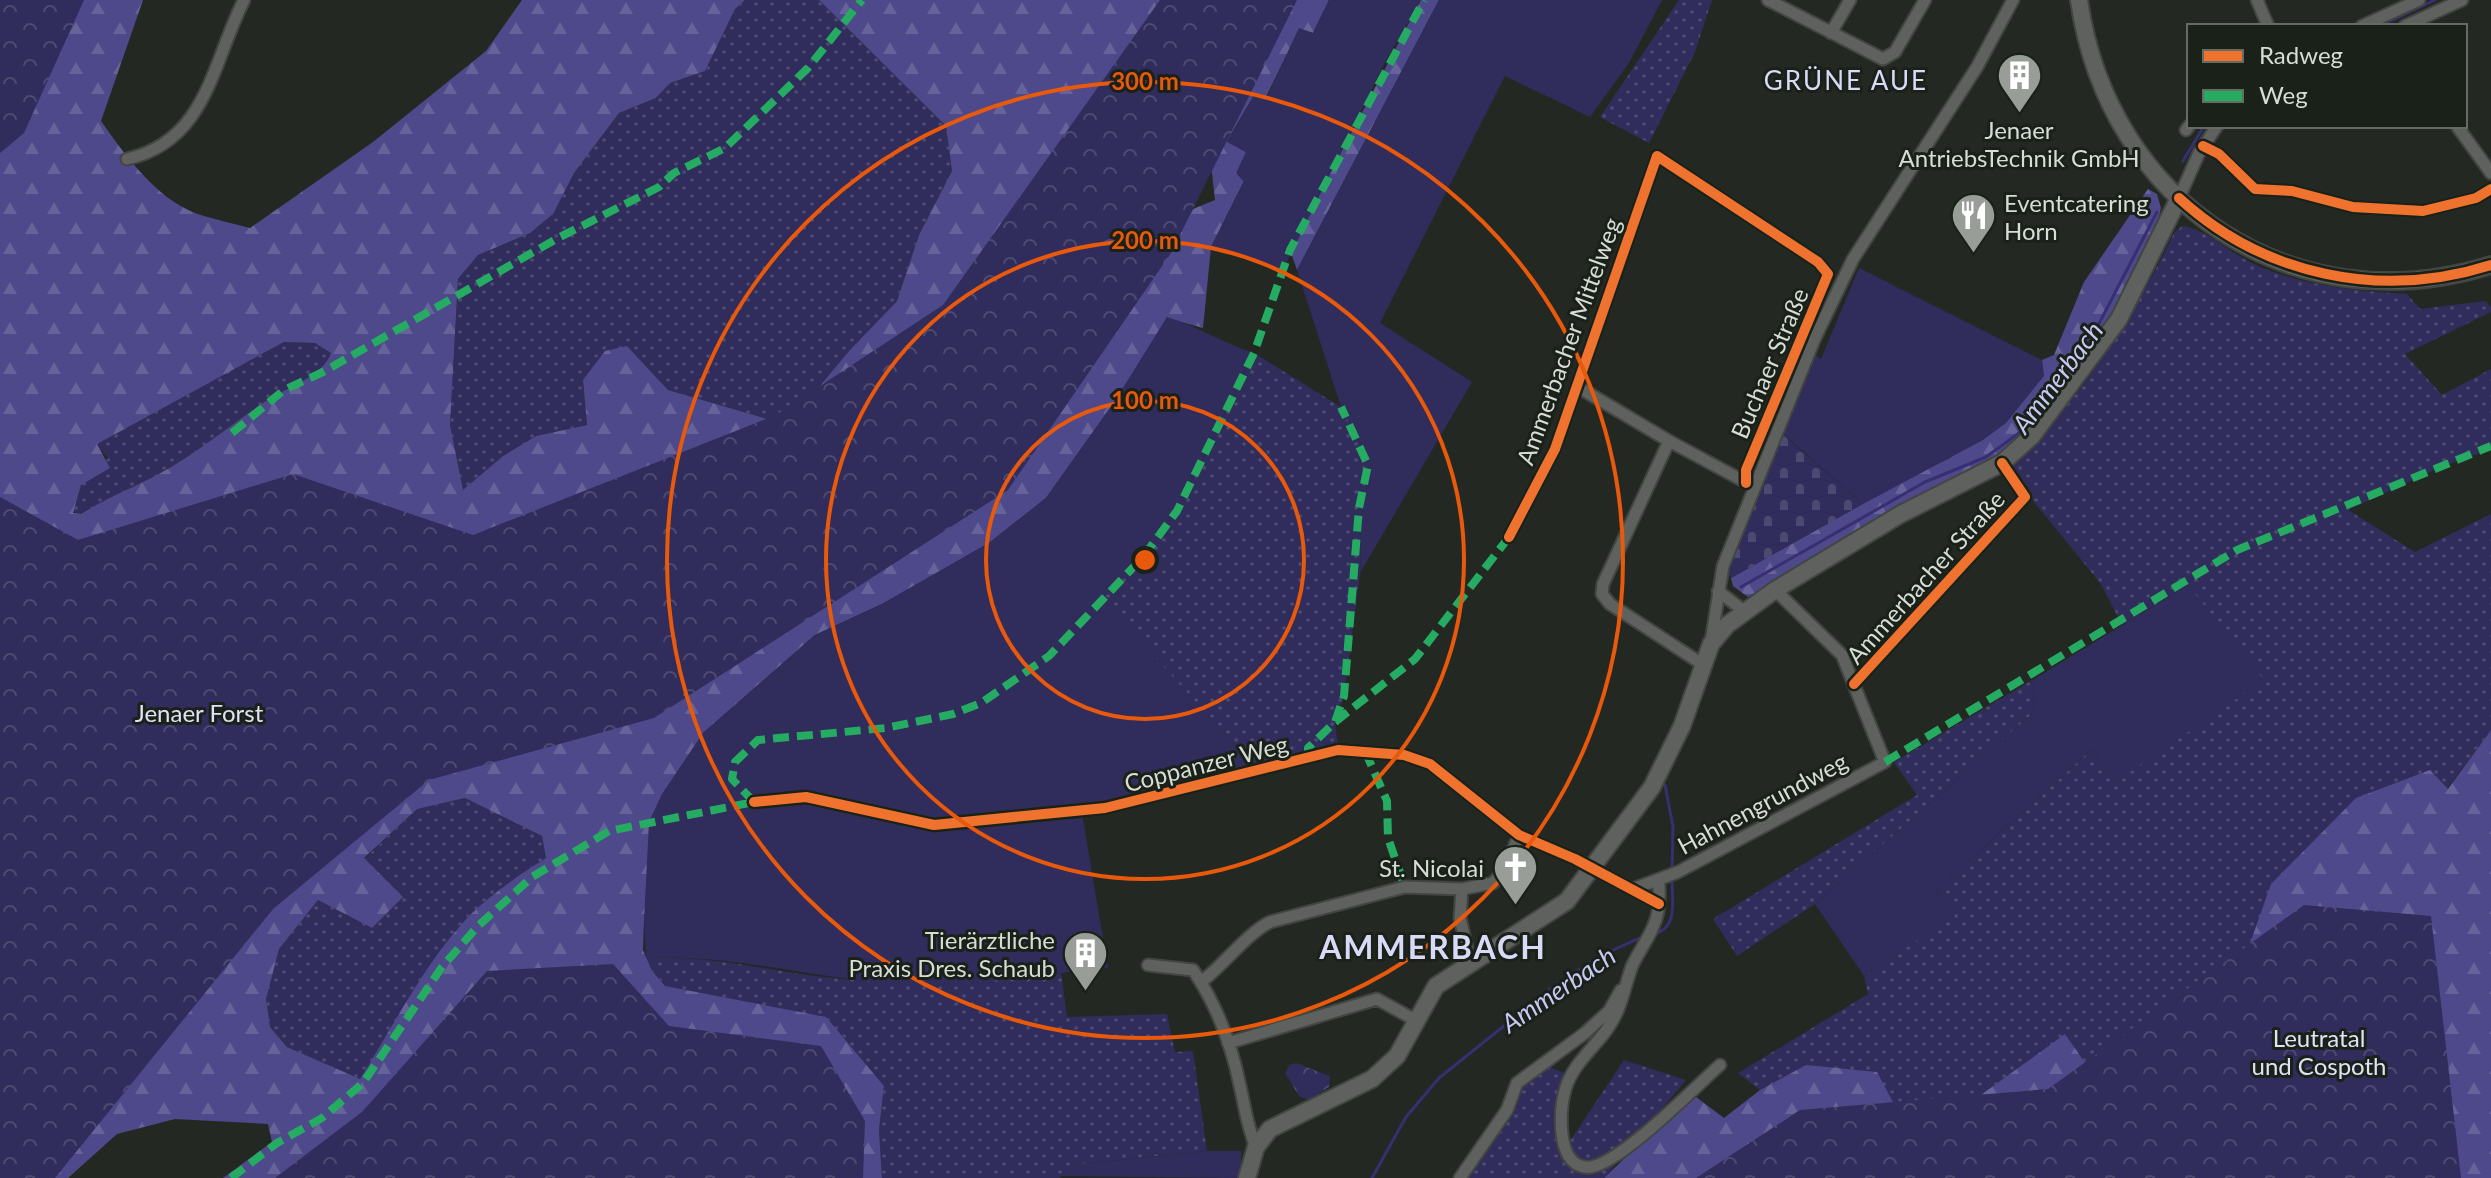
<svg xmlns="http://www.w3.org/2000/svg" width="2491" height="1178" font-family="Lato,sans-serif">
<style>
.grass{fill:url(#grass-dots)}
.forest{fill:url(#forest-firs);fill-rule:evenodd}
.cemetery{fill:url(#cemetery-stones)}
.park{fill:url(#park-crowns)}
.garden{fill:#302c5b}
.lines{fill:none;stroke-linecap:round;stroke-linejoin:round}
.stream{stroke:#372f71;stroke-width:3}
.minor-casing{stroke:#424541;stroke-width:15}
.secondary-casing{stroke:#424541;stroke-width:20}
.minor{stroke:#5e615e;stroke-width:11}
.secondary{stroke:#5e615e;stroke-width:16}
.quiet{stroke:#26ab63;stroke-width:8;stroke-dasharray:16 8;stroke-linecap:butt}
.cycleway-casing{stroke:#192118;stroke-width:15}
.cycleway{stroke:#ef722f;stroke-width:10}
.ring{fill:none;stroke:#e8590c;stroke-width:4}
.labels{text-anchor:middle;dominant-baseline:central;stroke-width:6;stroke-linejoin:round;paint-order:stroke}
.poi-label{font-size:24px;fill:#d7dcd6;stroke:#192118;text-anchor:end}
.street-label{font-size:24px;fill:#d7dcd6;stroke:#192118}
.park-label{font-size:24px;fill:#e0e1f7;stroke:#192118}
.neighbourhood-label{font-size:26px;letter-spacing:2px;fill:#d9daf7;stroke:#192118}
.water-label{font-size:26px;font-style:italic;fill:#c7c8f3;stroke:#192118}
.district-label{font-size:32px;font-weight:bold;letter-spacing:2px;fill:#d9daf7;stroke:#192118}
.centre{fill:#e8590c;stroke:#192118;stroke-width:4}
.ring-label{font-size:24px;text-anchor:middle;font-weight:bold;fill:#e8590c;stroke:#192118;stroke-width:6;stroke-linejoin:round;paint-order:stroke}
</style>
<defs>
<pattern id="grass-dots" width="8" height="8" patternUnits="userSpaceOnUse" patternTransform="scale(2)"><rect width="8" height="8" fill="#302c5b"/><path d="M2 2h.1M6 6h.1" fill="none" stroke="#4d4a72" stroke-width="1.8" stroke-linecap="round"/></pattern>
<pattern id="forest-firs" width="22" height="20" patternUnits="userSpaceOnUse" patternTransform="scale(2)"><rect width="22" height="20" fill="#4d498a"/><path d="M5 1l3.5 6h-7zM16 11l3.5 6h-7z" fill="#66639a"/></pattern>
<pattern id="cemetery-stones" width="16" height="16" patternUnits="userSpaceOnUse" patternTransform="scale(2)"><rect width="16" height="16" fill="#302c5b"/><path d="M2 7V4a2 2 0 0 1 4 0v3zM10 15v-3a2 2 0 0 1 4 0v3z" fill="#4d4a72"/></pattern>
<pattern id="park-crowns" width="20" height="18" patternUnits="userSpaceOnUse" patternTransform="scale(2)"><rect width="20" height="18" fill="#302c5b"/><path d="M2 6a3 3 0 1 1 6 0M12 15a3 3 0 1 1 6 0" fill="none" stroke="#4d4a72"/></pattern>
</defs>
<rect width="100%" height="100%" fill="#242823"/>
<!-- grass -->
<path class="grass" d="M745 0H819L946 126 952 171 919 235 897 301 849 351 804 405 767 419 668 390 627 346 583 380 587 425 536 436 503 456 463 491 450 425 458 279 478 255 530 233 552 214 574 173 619 113 656 98 670 83 705 71 735 9Z
M1679 0H1712L1695 52 1649 143 1600 117Z
M2182 226C2207 229 2231 254 2254 264 2303 286 2353 291 2407 294L2420 309 2485 301 2491 307V312L2405 354 2442 395 2491 369V449L2441 467 2348 510 2415 552 2491 514V730L2447 789 2230 1000 1931 1131 1806 1066 1760 1090 1738 1073 1868 994 1864 976 1954 915 1937 890 2091 750 2117 781 2188 585 2122 625 2101 584 2017 481 2011 468C2080 399 2132 321 2174 233Z
M284 342 315 343 332 353C323 376 290 386 269 399 231 424 198 453 157 475 131 488 105 499 80 514L72 512 81 485 108 458 96 444Z
M1254 353 1341 407 1371 464 1361 520 1360 573 1344 696 1335 722 1338 748 1256 769 1101 598 1143 557 1177 511Z
M2034 679 2033 713 1815 904 1737 956 1713 919 1917 795 1894 762Z
M465 798 542 836 546 858 470 915 448 942 361 1080 287 1047 270 1027 266 999 279 949 318 900 372 928 402 897 364 859 417 809Z
M646 958C711 954 776 973 841 979 915 986 987 978 1061 972L1067 1017 1167 1014 1175 1052 1193 1051 1207 1151 1081 1164 1059 1178H882L879 1130 884 1086 826 1018 665 986 652 971Z
M1624 1060 1686 1080 1604 1178H1460L1519 1084 1550 1067 1568 1075 1564 1150Z"/>
<!-- forest -->
<path class="forest" d="M51 0H143L101 121C124 154 156 198 195 213 212 219 232 223 250 228L373 142 486 51 522 0H745L735 9 705 71 670 83 656 98 619 113 574 173 553 214 530 233 478 255 458 279 450 425 463 490 503 456 536 436 587 425 583 380 605 351 627 346 668 390 767 419 804 405 849 351 897 301 919 235 952 171 946 126 819 0H1329L1313 33 1299 29 1265 99 1254 95 1227 141 1246 152 1244 181 1211 247 1203 328 1167 318 1115 401 1046 498 989 543 882 604 815 635 703 733 647 900 644 921 643 950 652 971 665 986 826 1017 884 1086 879 1130 882 1178H223L272 1142 268 1124 175 1119 117 1134 68 1178H10L0 658V102ZM1211 164 1215 200 1171 218ZM284 342 315 343 331 353C323 376 290 386 269 399 231 424 198 453 157 475 132 488 106 498 81 514L73 513 81 485 110 468 97 444ZM465 798 542 836 546 858C519 875 494 892 471 914 426 960 394 1025 360 1079L287 1047 270 1027 266 999 279 949 318 900 372 928 403 897 364 858 417 809Z
M1421 0H1439L1297 270 1290 250Z
M2148 189 2157 194 2161 208 2156 227 2119 302 2077 370 2000 461 1916 498 1748 597 1733 586 1731 578 1915 474 1950 458 2043 376 2042 360 2054 355 2084 282Z
M2491 730V1178H1952L1931 1131 2065 1034 2120 1113 2230 1000 2271 884 2356 798 2430 770 2448 789Z
M1806 1065 1877 1072 1908 1130 1837 1178H1604L1692 1094 1724 1118 1760 1090Z"/>
<!-- cemetery -->
<path class="cemetery" d="M1781 433 1863 504 1731 578 1727 568Z"/>
<!-- park -->
<path class="park" d="M0 0H84L24 133 0 153Z
M1160 0H1297L1171 253 1008 490 654 718 429 780 273 909 55 1178H0V497L78 540 293 474 473 535 776 415 943 305Z
M2304 905 2431 916 2461 1178H1696L1800 1110 2048 1089Z
M613 964 669 1026 821 1046 865 1121 863 1178H275L362 1112 487 971Z
M1296 1063 1330 1076 1329 1087 1308 1100 1299 1096 1285 1073 1290 1065Z"/>
<!-- garden -->
<path class="garden" d="M1329 0H1421L1384 64 1283 270 1211 247 1244 182 1236 173 1246 152 1227 142 1254 95 1266 99 1299 28 1313 33Z
M1439 0H1662L1629 63 1590 117 1505 76 1380 323 1472 382 1360 573 1361 520 1371 464 1341 407 1297 270Z
M1859 268 2042 360 2044 376 2006 423 1983 440 1863 504 1782 433 1814 354 1821 359Z
M1167 317C1200 327 1222 343 1254 353L1177 511 1143 557 1102 598 1256 769 1124 802 1081 807 1108 968C1046 974 968 986 907 984 820 981 733 953 646 958L644 921 649 822 662 794 703 733 815 635 882 604 989 543 1046 498 1115 401Z
M2188 585 2264 680 2117 781 2091 750 1937 890 1955 915 1864 976 1815 904 2033 713 2034 679Z
M1207 1151H1241V1178L1059 1176 1081 1164Z"/>
<g class="lines">
<!-- stream -->
<path class="stream" d="M2380 26 2435 0
M2183 161 2204 126
M1741 587 1925 482 1986 457 2019 433 2091 339 2157 212
M1665 785 1673 827 1672 871
M1652 935C1679 928 1672 902 1672 879
M1372 1178 1406 1117 1439 1078 1550 989 1598 957 1644 936"/>
<defs>
<path id="minor" d="M1768 0 1883 59 1895 52 1925 0
M2257 0 2268 26
M2362 26 2419 0
M2405 26 2462 0
M1831 33 1850 0
M2457 126 2491 173
M2186 130 2189 126
M2203 146 2219 154 2255 189 2292 191 2353 207 2423 211 2476 198 2491 189
M127 159C207 141 212 63 244 0
M2179 198 2199 153 2217 126
M1578 387 1669 441
M1509 537 1555 449 1657 156 1818 262 1828 274 1746 470V483
M1718 591 1744 611
M1711 642 1723 566 1815 338 1853 259 1977 67 2013 0
M1702 664 1610 604 1602 594 1603 584 1669 441 1751 485
M1854 684 2025 497 2002 463
M754 802 806 797 934 825 1105 808 1338 750 1404 755 1430 764 1519 835 1575 859 1659 904
M1659 881C1659 891 1660 902 1658 911 1655 930 1640 949 1632 966 1624 988 1622 1008 1608 1028 1594 1048 1574 1063 1566 1087 1560 1105 1559 1136 1567 1153 1571 1162 1581 1169 1591 1167 1623 1161 1694 1088 1720 1065
M1462 889 1460 918 1470 961
M1633 889 1678 872 1885 762 1842 655 1775 590
M1148 965 1193 970C1216 1004 1232 1046 1240 1086 1245 1107 1247 1127 1256 1147
M1201 982C1224 965 1246 934 1270 922L1405 887 1462 889 1493 883 1505 869 1519 835
M1228 1043 1377 999 1417 1021
M1460 1178 1507 1110 1517 1083 1585 1033 1609 1011 1621 990"/>
<path id="secondary" d="M2079 0C2108 203 2293 327 2491 265
M1247 1178 1256 1147 1270 1129 1372 1079 1397 1056 1436 986 1567 901 1652 787 1682 726 1711 644 1727 625 1775 590 1901 514 2002 463 2032 436 2119 319 2179 198"/>
</defs>
<!-- minor casing -->
<use href="#minor" class="minor-casing"/>
<!-- secondary casing -->
<use href="#secondary" class="secondary-casing"/>
<!-- minor -->
<use href="#minor" class="minor"/>
<!-- secondary -->
<use href="#secondary" class="secondary"/>
<!-- quiet -->
<path class="quiet" d="M232 433 284 390 323 372 558 238 659 187 674 173 725 148 808 68 862 0
M1335 722 1415 659 1509 537
M1365 751 1387 801 1388 838 1405 887
M1308 758V748L1335 722 1344 696 1359 508 1368 465 1341 407
M1885 762 2237 550 2491 446
M754 802 732 779 735 762 758 740 886 728 953 714 981 703 1049 656 1143 557 1177 511 1254 353 1290 250 1424 0
M231 1178 277 1143 322 1118 363 1083 442 967 477 927 532 877 609 831 754 802"/>
<defs>
<path id="cycleway" d="M2203 146 2219 154 2255 189 2292 191 2353 207 2423 211 2476 198 2491 189
M2179 198C2264 276 2381 300 2491 265
M1509 537 1555 449 1657 156 1818 262 1828 274 1746 470V483
M1854 684 2025 497 2002 463
M754 802 806 797 934 825 1105 808 1338 750 1404 755 1430 764 1519 835 1575 859 1659 904"/>
</defs>
<!-- cycleway casing -->
<use href="#cycleway" class="cycleway-casing"/>
<!-- cycleway -->
<use href="#cycleway" class="cycleway"/>
</g>
<!-- distance rings -->
<g class="ring">
<circle cx="1145" cy="560" r="159"/>
<circle cx="1145" cy="560" r="319"/>
<circle cx="1145" cy="560" r="478"/>
</g>
<!-- icons -->
<defs>
<symbol id="building-pin" viewBox="-11 -11 22 30"><path d="M0 17L-7.5 6A9.5 9.5 0 1 1 7.5 6Z" fill="#989d97" stroke="#192118"/><path d="M-4-6H4V6H1V3H-1V6H-4ZM-2.5-4.3h1.7v1.8h-1.7ZM.8-4.3h1.7v1.8H.8ZM-2.5-1h1.7V.8h-1.7ZM.8-1h1.7V.8H.8Z" fill="#fff"/></symbol>
<symbol id="restaurant-pin" viewBox="-11 -11 22 30"><path d="M0 17L-7.5 6A9.5 9.5 0 1 1 7.5 6Z" fill="#989d97" stroke="#192118"/><path d="M-5-6h1v4h1v-4h1v4h1v-4h1v5L-1.5 .5V6h-2V.5L-5-1ZM5-6V6H3V1.5H1.5Q1.5-4 5-6Z" fill="#fff"/></symbol>
<symbol id="church-pin" viewBox="-11 -11 22 30"><path d="M0 17L-7.5 6A9.5 9.5 0 1 1 7.5 6Z" fill="#989d97" stroke="#192118"/><path d="M-1.2-6h2.4v3.5h3.3v2.4h-3.3V6h-2.4V-.1h-3.3v-2.4h3.3Z" fill="#fff"/></symbol>
</defs>
<g fill-rule="evenodd">
<use href="#building-pin" x="1994" y="50" width="51" height="69"/>
<use href="#restaurant-pin" x="1948" y="190" width="51" height="69"/>
<use href="#church-pin" x="1490" y="842" width="51" height="69"/>
<use href="#building-pin" x="1060" y="928" width="51" height="69"/>
</g>
<g class="labels">
<!-- poi labels -->
<g class="poi-label">
<text x="2019" y="129" text-anchor="middle">Jenaer<tspan x="2019" dy="28">AntriebsTechnik GmbH</tspan></text>
<text x="2004" y="202" text-anchor="start">Eventcatering<tspan x="2004" dy="28">Horn</tspan></text>
<text x="1484" y="867">St. Nicolai</text>
<text x="1055" y="939">Tierärztliche<tspan x="1055" dy="28">Praxis Dres. Schaub</tspan></text>
</g>
<!-- street labels -->
<g class="street-label">
<text transform="translate(1568 341) rotate(-70)">Ammerbacher Mittelweg</text>
<text transform="translate(1769 363) rotate(-67)">Buchaer Straße</text>
<text transform="translate(1925 577) rotate(-48)">Ammerbacher Straße</text>
<text transform="translate(1206 763) rotate(-14)">Coppanzer Weg</text>
<text transform="translate(1762 803) rotate(-28)">Hahnengrundweg</text>
</g>
<!-- park labels -->
<g class="park-label">
<text x="199" y="712">Jenaer Forst</text>
<text x="2319" y="1037">Leutratal<tspan x="2319" dy="28">und Cospoth</tspan></text>
</g>
<!-- neighbourhood labels -->
<g class="neighbourhood-label">
<text x="1846" y="80">GRÜNE AUE</text>
</g>
<!-- water labels -->
<g class="water-label">
<text transform="translate(2057 377) rotate(-53)">Ammerbach</text>
<text transform="translate(1558 989) rotate(-34)">Ammerbach</text>
</g>
<!-- district labels -->
<g class="district-label">
<text x="1433" y="946">AMMERBACH</text>
</g>
</g>
<circle cx="1145" cy="560" r="12" class="centre"/>
<g class="ring-label">
<text x="1145" y="90">300 m</text>
<text x="1145" y="249">200 m</text>
<text x="1145" y="409">100 m</text>
</g>
<!-- legend -->
<rect x="2187" y="24" width="280" height="104" fill="#192118" stroke="#656c64" stroke-width="2"/>
<rect x="2203" y="50" width="40" height="12" fill="#ef722f" stroke="#656c64" stroke-width="2"/>
<text x="2259" y="64" font-size="24" fill="#d7dcd6">Radweg</text>
<rect x="2203" y="90" width="40" height="12" fill="#26ab63" stroke="#656c64" stroke-width="2"/>
<text x="2259" y="104" font-size="24" fill="#d7dcd6">Weg</text>
</svg>
